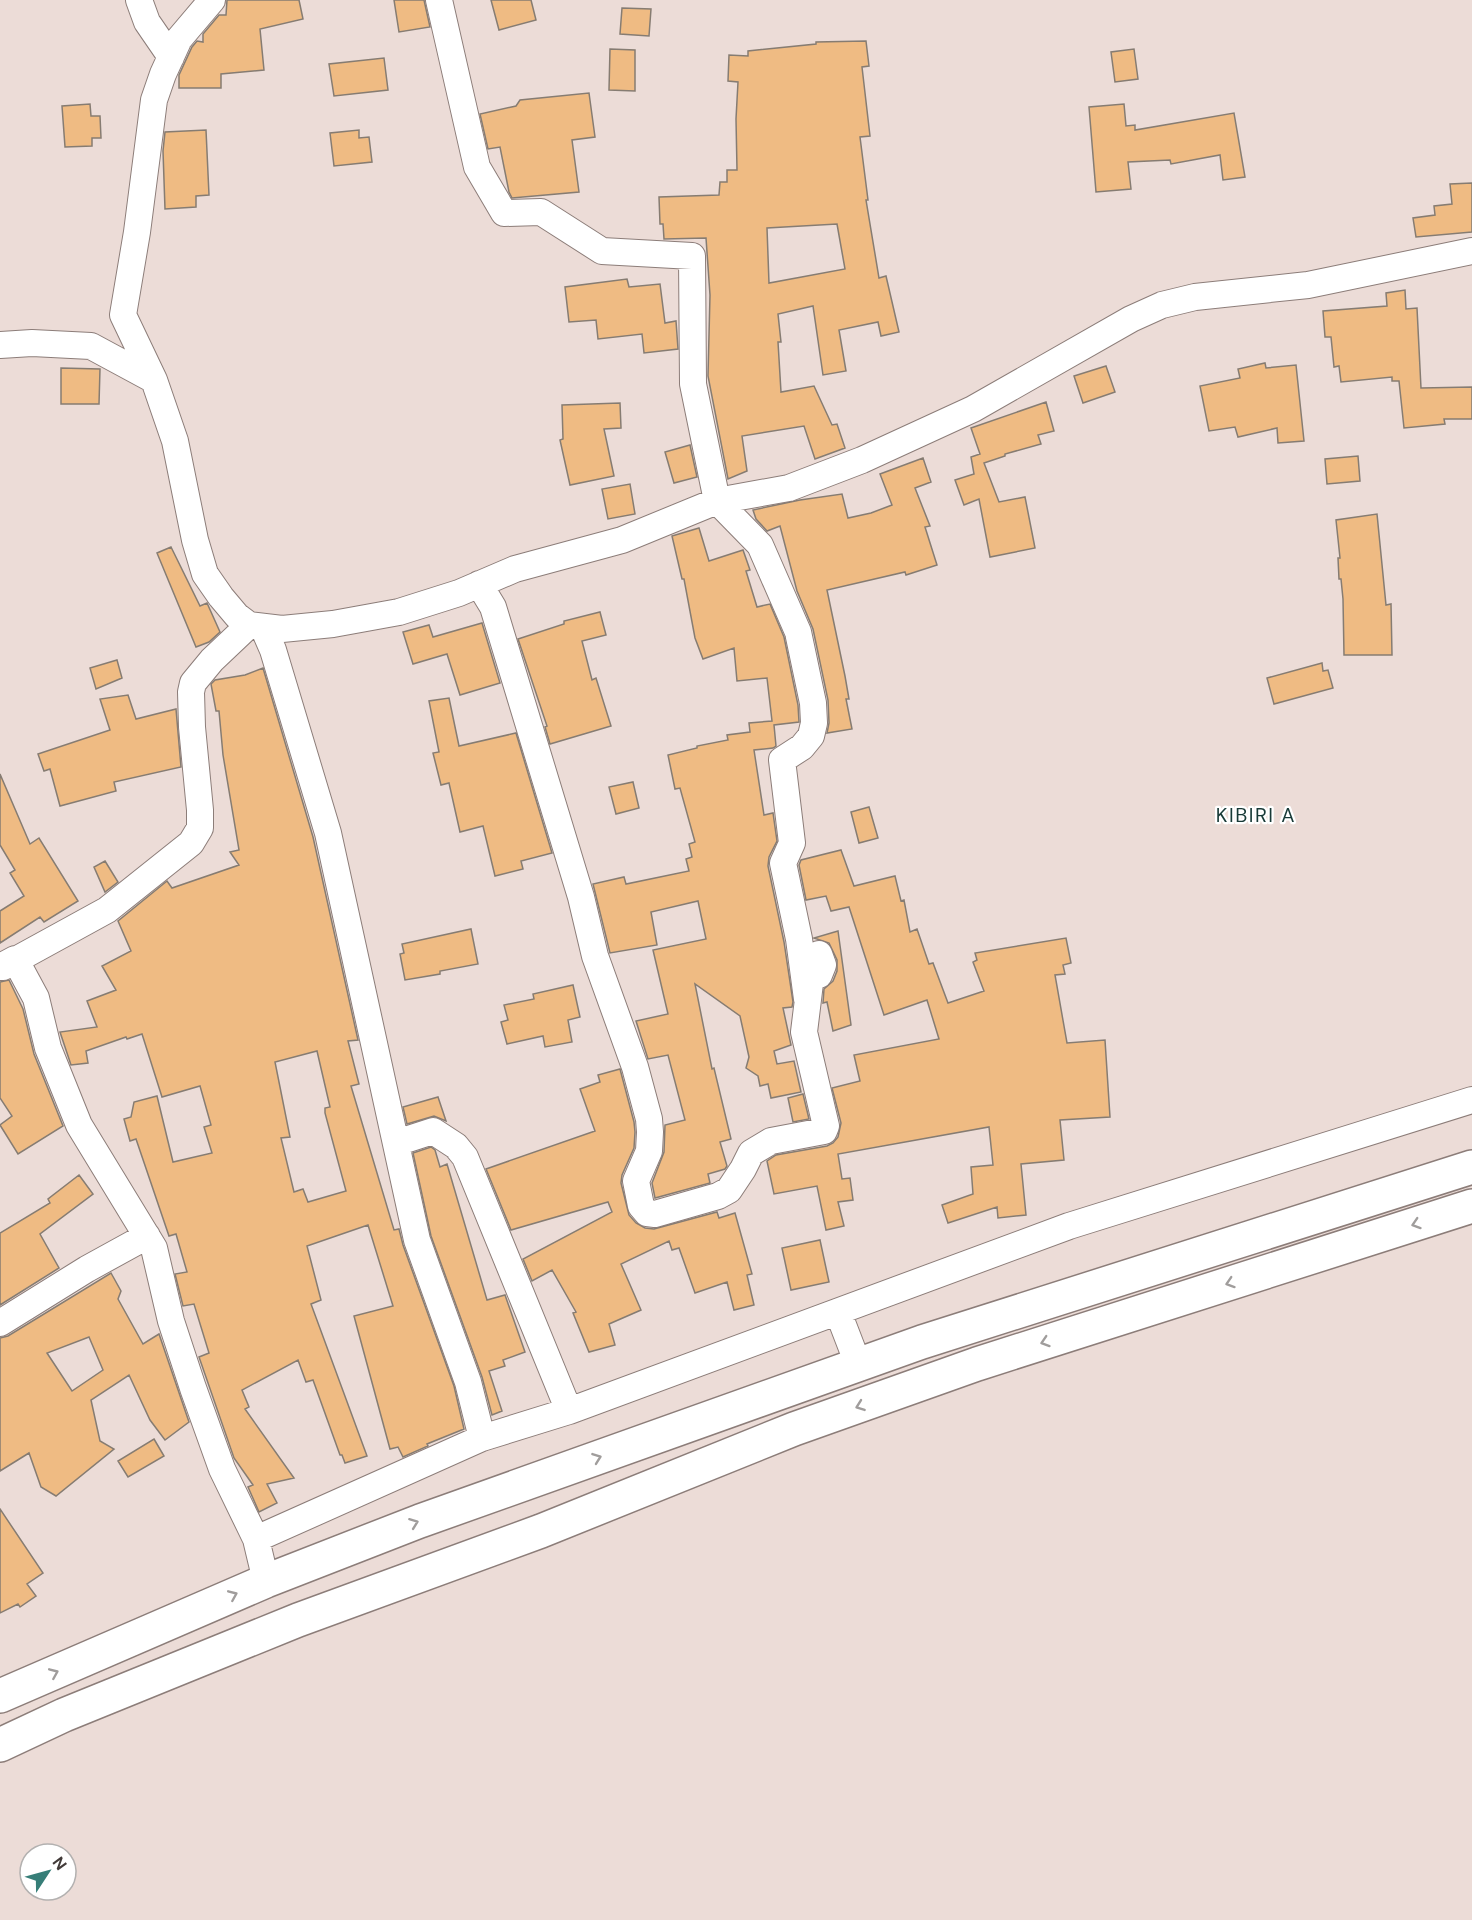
<svg xmlns="http://www.w3.org/2000/svg" width="1472" height="1920" font-family="'DM Sans',sans-serif">
<style>
.building{fill:#efbb83;stroke:#867c72;stroke-width:1.5;fill-rule:evenodd}
.lines{fill:none;stroke-linecap:round;stroke-linejoin:round}
.street-casing{stroke:#8c7d79;stroke-width:28}
.highway-casing{stroke:#8c7d79;stroke-width:36}
.street{stroke:#fff;stroke-width:26}
.highway{stroke:#fff;stroke-width:33}
.oneway{stroke:#a09d9c}
.labels{text-anchor:middle;dominant-baseline:central;stroke-width:4.5;stroke-linejoin:round;paint-order:stroke}
.quarter-label{font-size:20px;letter-spacing:1.5px;fill:#183a37;stroke:#fff}
</style>
<rect width="100%" height="100%" fill="#ecdcd7"/>
<!-- building -->
<path class="building" d="M227 0H299L303 19 260 29 264 70 221 74V88H179V75L192 47 197 41 203 42V34L219 15H226Z
M394 0H424L430 27 399 32Z
M491 0H531L536 20 499 30Z
M622 8 651 9 649 36 620 34Z
M866 41 869 66 862 67 870 136 860 137 868 200H866L879 278 886 276 899 332 881 336 878 322 839 330 846 371 823 375 813 306 778 314 781 342H778L781 392 814 386 832 425 837 424 845 448 815 459 804 426 742 436 747 471 728 479 708 376 710 295 706 238 664 239 663 224H660L659 197 719 195 720 182H727V170H737L736 119 738 82 728 81 729 55 748 56V51L816 44V42ZM837 224 845 269 769 283 767 228Z
M610 49 635 50V91L609 90Z
M1134 49 1138 79 1115 82 1111 52Z
M384 58 388 90 334 96 329 64Z
M589 93 595 137 572 140 579 192 512 198 509 192 500 147 488 149 480 114 516 106 520 100Z
M90 104 91 116H100L101 138H92V146L65 147 62 106Z
M1124 104 1126 126 1135 125V130L1234 113 1245 177 1223 180 1220 155 1171 164 1170 160 1128 162 1131 189 1096 192 1089 107Z
M206 130 209 195 196 196V207L165 209 163 151 165 132Z
M359 130V138L369 137 372 162 334 166 330 133Z
M1472 183V232L1416 237 1413 218 1435 215 1434 206 1452 204 1450 184Z
M627 279 629 287 660 284 665 323 676 321 678 349 644 353 642 334 598 339 596 320 569 322 565 287Z
M1405 290 1406 309 1417 308 1421 388 1472 387V419H1444L1445 424 1404 428 1399 381H1392V377L1341 382 1339 366 1334 367 1331 337H1325L1323 311 1387 306 1386 293Z
M1265 363 1266 368 1296 365 1304 441 1278 443 1277 428 1238 437 1235 427 1209 431 1200 386 1240 378 1238 369Z
M1106 366 1115 392 1083 403 1074 376Z
M61 368 100 369 99 404H61Z
M1046 402 1054 431 1038 435 1041 444 1005 454V456L984 463 999 502 1025 497 1035 548 990 557 979 499 964 505 955 480 974 474 971 457 980 454 971 428Z
M620 403 621 428 604 429 614 476 570 485 560 440 563 439 562 405Z
M690 445 697 477 674 483 665 452Z
M1358 456 1360 481 1327 484 1325 459Z
M923 458 931 482 915 488 930 526 925 527 937 565 906 575 905 572 827 590 845 676 849 699H846L852 729 827 733 829 723 828 700 813 629 797 591 780 526 767 531 756 519 753 510 800 500 842 494 848 518 871 513 892 505 880 474Z
M630 484 635 514 608 519 602 489Z
M1377 514 1386 605 1391 604 1392 655H1344L1343 599 1341 579H1339L1338 558H1340L1336 520Z
M699 528 709 561 743 550 750 570 746 571 757 607 770 604 784 637 798 705 799 722 774 725 776 746 773 748 754 750 764 815 773 813 777 841 769 857 768 866 784 942 793 1002 792 1007 783 1008 791 1045 774 1051 777 1064 794 1061 801 1092 771 1098 768 1084 760 1086 758 1076 746 1068 749 1057 740 1016 695 984 712 1069 714 1068 731 1139 720 1142 727 1166 725 1169 708 1174 710 1183 655 1198 652 1183 664 1152 665 1125 685 1120 668 1055 648 1059 636 1021 668 1014 653 950 706 939 698 901 651 912 657 945 610 953 593 884 624 877 626 884 689 871 686 859 692 857 689 844 695 842 680 788 675 789 668 755 697 748V746L728 740 727 735 750 732 749 723 772 721 767 678 737 681 734 648 703 659 695 638 684 579H682L672 536Z
M171 547 200 606 207 603 220 632 209 642 196 647 157 553Z
M600 612 606 635 582 641 592 680 596 678 611 726 550 744 545 727 547 726 518 639 564 624V621Z
M482 623 500 683 460 695 447 654 413 664 403 632 429 625 433 637Z
M117 660 122 678 96 689 90 668Z
M1322 663 1323 671 1328 670 1333 688 1274 704 1267 678Z
M263 668 313 837 358 1040 348 1041 359 1084 351 1086 394 1230 399 1229 403 1245 454 1386 464 1429 427 1444 428 1446 403 1457 398 1447 390 1449 354 1316 393 1306 368 1225 307 1246 321 1300 311 1304 367 1456 345 1463 342 1455H340L313 1380 306 1382 298 1360 242 1390 249 1407 245 1409 294 1478 267 1484 277 1503 259 1512 248 1487 253 1485 234 1458 199 1357 209 1353 194 1304 183 1306 175 1274 187 1272 176 1234 169 1236 136 1139 130 1141 124 1119 131 1117 134 1102 157 1096 173 1162 212 1153 204 1127 211 1125 200 1086 162 1097 142 1034 127 1039 126 1037 86 1051 88 1063 71 1065 60 1032 97 1027 87 1001 116 990 102 966 131 951 118 921 167 881 172 888 239 865 230 852 239 850 223 755 219 711H216L211 684 215 680 245 675ZM317 1051 330 1107 325 1108V1113L346 1191 308 1202 303 1189 294 1192 281 1138 290 1137 275 1062Z
M128 695 136 719 176 709 181 767 114 782 116 791 60 806 50 769 44 771 38 754 110 730 100 699Z
M449 698 459 746 516 733 552 853 521 861 523 869 495 876 483 826 460 832 449 783 441 785 433 753 439 752 429 701Z
M0 774 30 844 39 838 78 901 44 922 40 917 0 943V911L24 896 10 873 15 870 0 845Z
M633 782 639 808 616 814 609 787Z
M869 807 878 838 859 843 851 812Z
M841 850 854 886 895 876 901 901 904 900 910 932 917 929 929 964 933 963 948 1003 984 991 973 962 977 960 975 953 1066 938 1071 963 1063 965 1065 974 1055 975 1067 1043 1105 1040 1110 1117 1060 1120 1064 1160 1021 1164 1026 1215 998 1218 997 1207 948 1223 942 1205 973 1194 971 1167 993 1165 989 1127 838 1154 842 1179 850 1178 853 1200 838 1202 844 1226 826 1230 817 1186 774 1194 767 1161 776 1155 827 1146 833 1143 838 1137 841 1123 832 1088 860 1081 854 1055 939 1039 927 1000 884 1015 849 907 831 911 826 896 806 900 799 865 801 860Z
M105 861 118 882 105 892 94 867Z
M471 929 478 964 440 971V974L405 980 400 954 404 953 402 944Z
M838 931 851 1025 833 1031 827 1002 823 1003 824 989 833 981 837 971V960L829 943 814 938Z
M9 980 23 1009 34 1054 63 1126 18 1154 0 1125 12 1116 0 1098V982Z
M573 985 580 1017 568 1020 572 1042 545 1047 543 1036 507 1044 501 1022 508 1020 504 1005 534 999 533 994Z
M620 1069 634 1122 635 1132 634 1148 622 1175 621 1183 629 1215 636 1223 645 1228 654 1229 717 1212 719 1218 735 1213 752 1274 747 1275 754 1305 734 1310 727 1282 695 1293 679 1248 672 1250 669 1241 621 1264 641 1310 609 1324 615 1345 589 1352 573 1313 576 1312 552 1270 532 1281 523 1259 612 1212 608 1202 511 1230 486 1169 595 1131 580 1089 600 1082 598 1075Z
M803 1094 809 1119 793 1122 788 1098Z
M438 1097 446 1121 434 1116 407 1124 403 1107Z
M431 1147 435 1150 440 1167 447 1164 487 1300 505 1295 525 1352 503 1360 505 1366 489 1371 502 1411 492 1415 482 1377 431 1236 413 1153Z
M79 1175 93 1194 40 1234 59 1268 0 1305V1233L50 1203 48 1199Z
M820 1240 829 1282 791 1290 782 1248Z
M111 1273 121 1291 118 1299 143 1344 159 1334 189 1422 165 1440 150 1420 129 1375 91 1400 100 1441 114 1449 56 1496 41 1487 29 1453 0 1471V1338L8 1336ZM89 1337 103 1370 72 1391 47 1353Z
M154 1439 164 1456 128 1477 118 1461Z
M0 1509 43 1573 27 1584 36 1596 20 1607 18 1604 0 1613Z"/>
<g class="lines">
<defs>
<path id="street" d="M139 0 147 22 171 57
M439 0 477 167 504 213 541 212 602 251 692 256 693 384 717 501 760 545 798 632 813 703 814 723 811 736 802 747 782 760 792 843 783 863 799 939 807 999
M0 345 32 343 91 346 154 380 175 441 195 540 205 574 221 597 237 616 249 625 282 629 333 624 399 612 459 593 515 569 622 540 717 501 789 488 862 460 973 409 1131 319 1162 305 1195 297 1308 285 1472 251
M154 380 123 315 137 232 154 100 163 74 179 39 212 0
M479 584 493 607 581 897 595 956 635 1067 649 1119 650 1132 649 1151 636 1181 641 1206 647 1213 655 1214 718 1196 729 1190 743 1169 751 1153 771 1141 824 1131 826 1126 804 1032 810 983 812 977 819 975 823 965 819 954
M263 627 273 650 328 833 417 1240 468 1382 482 1438
M0 967 15 959 36 998 48 1048 79 1125 154 1248 171 1321 193 1388 222 1469 256 1539 266 1581
M3 967 107 910 191 843 200 828V810L192 727 191 692 193 683 212 660 249 625
M396 1143 433 1131 456 1146 465 1157 569 1411
M838 1312 858 1364
M0 1323 87 1269 147 1236
M256 1539 482 1438 569 1411 1069 1226 1472 1100"/>
<path id="highway" d="M0 1696 266 1581 420 1521 922 1342 1472 1167
M0 1745 64 1715 298 1620 541 1531 794 1429 977 1364 1472 1206"/>
</defs>
<!-- street casing -->
<use href="#street" class="street-casing"/>
<!-- highway casing -->
<use href="#highway" class="highway-casing"/>
<!-- street -->
<use href="#street" class="street"/>
<!-- highway -->
<use href="#highway" class="highway"/>
</g>
<!-- one-way arrows -->
<defs><path id="oneway-chevron" d="M-2-3.5L2.5 0L-2 3.5" fill="none" stroke-width="1.6" stroke-linecap="round" stroke-linejoin="round" transform="scale(1.5)"/></defs>
<g class="oneway">
<use href="#oneway-chevron" transform="translate(1416 1224) rotate(162)"/>
<use href="#oneway-chevron" transform="translate(1230 1283) rotate(162)"/>
<use href="#oneway-chevron" transform="translate(1045 1342) rotate(162)"/>
<use href="#oneway-chevron" transform="translate(860 1406) rotate(160)"/>
<use href="#oneway-chevron" transform="translate(597 1458) rotate(-20)"/>
<use href="#oneway-chevron" transform="translate(414 1523) rotate(-21)"/>
<use href="#oneway-chevron" transform="translate(233 1595) rotate(-23)"/>
<use href="#oneway-chevron" transform="translate(54 1673) rotate(-23)"/>
</g>
<g class="labels">
<!-- quarter labels -->
<g class="quarter-label">
<text x="1256" y="815">KIBIRI A</text>
</g>
</g>
<!-- north arrow -->
<g transform="translate(48 1872) rotate(54)"><circle r="28" fill="#ffffff" stroke="#b3b1b0" stroke-width="1.5"/>
<path d="M0-4.5L10 22L0 15L-10 22Z" fill="#367e78"/>
<text y="-9" font-size="16" font-weight="bold" text-anchor="middle" fill="#423b39">N</text>
</g>
</svg>
